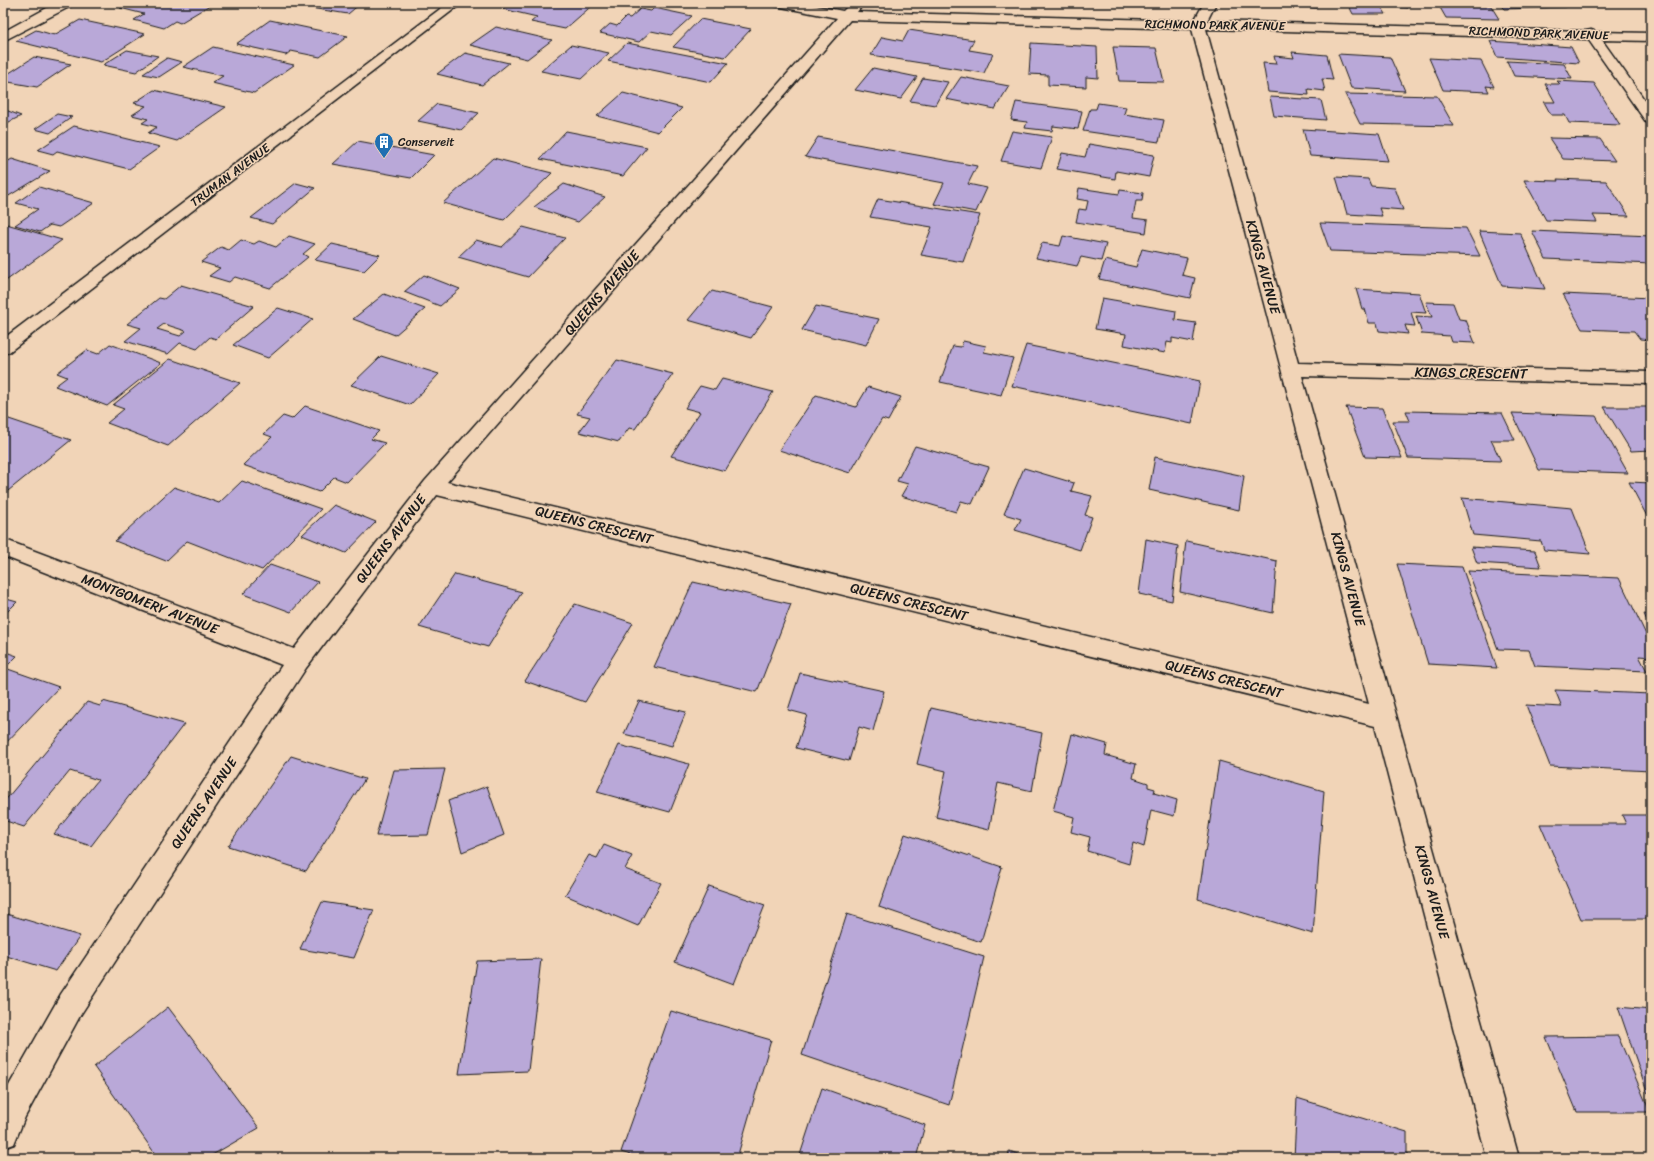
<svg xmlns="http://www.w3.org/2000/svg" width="1654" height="1161" font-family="Sriracha,sans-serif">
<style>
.building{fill:#b9a8d8;stroke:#1c1c1c;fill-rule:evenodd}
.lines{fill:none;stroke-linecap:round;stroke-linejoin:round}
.street-casing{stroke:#1c1c1c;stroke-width:3}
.street{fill:#f1d4b7;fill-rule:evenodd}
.labels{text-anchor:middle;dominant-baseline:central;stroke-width:3;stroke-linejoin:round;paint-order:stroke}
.far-street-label{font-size:12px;fill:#1c1c1c;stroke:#f1d4b7}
.far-poi-label{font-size:12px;fill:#1c1c1c;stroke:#f1d4b7;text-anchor:start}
.street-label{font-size:14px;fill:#1c1c1c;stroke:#f1d4b7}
</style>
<rect width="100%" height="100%" fill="#f1d4b7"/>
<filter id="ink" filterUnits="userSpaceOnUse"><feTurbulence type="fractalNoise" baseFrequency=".025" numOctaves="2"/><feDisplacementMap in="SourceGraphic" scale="8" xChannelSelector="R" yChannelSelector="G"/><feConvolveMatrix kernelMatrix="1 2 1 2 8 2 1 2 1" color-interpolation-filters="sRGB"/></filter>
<g filter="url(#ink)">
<!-- building -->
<path class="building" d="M129 3H200L210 5 180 23 175 21 164 28 134 20 144 14 120 8Z
M310 3H361L348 14 304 7Z
M511 3H595L565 29 531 22 537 17 503 9Z
M1286 3H1314L1316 8 1287 6Z
M1386 3H1429L1431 6 1406 5 1408 8 1389 7Z
M1498 3H1562L1566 7 1504 9Z
M1348 4 1380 5 1386 14H1353Z
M1438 4 1491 6 1499 19 1446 18Z
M654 8 692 16 671 35 651 31 639 42 600 33 610 24 617 26 626 17 630 18 640 9 651 11Z
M700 19 751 29 725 57 673 47Z
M80 20 145 34 101 62 16 41 36 30 54 35Z
M270 20 317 30 348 36 320 57 291 51 286 55 236 44Z
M496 27 552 40 527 59 470 45Z
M909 30 974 40 969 50 993 54 984 73 871 55 882 37 903 41Z
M1490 41 1571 47 1579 63 1497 57Z
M627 43 728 63 711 82 608 61Z
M1031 43 1097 47 1098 78 1086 77V87L1048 85V75L1029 74Z
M571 45 609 53 581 79 541 71Z
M213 47 294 65 254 93 212 83 223 76 183 67Z
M1113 47 1156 48 1164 82 1119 81Z
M127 50 158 56 136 72 103 65Z
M1292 52 1327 55 1333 80 1322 79 1325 91 1308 89 1309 95 1268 92 1263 63 1276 64 1274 56 1294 58Z
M465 53 509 63 482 85 437 74Z
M1338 54 1390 57 1405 91 1351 88Z
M34 57 71 64 37 87 3 81V77Z
M167 58 182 62 159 77 143 74Z
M1429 58 1481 61 1494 87 1486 86 1489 92 1443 90Z
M1507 61 1564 64 1572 79 1514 76Z
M873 68 917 77 901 99 855 90Z
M961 77 1009 86 995 109 946 99Z
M923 78 948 82 935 105 910 101Z
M1557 81 1594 83 1620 125 1569 123 1565 115H1551L1544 102H1555L1545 84H1560Z
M154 90 226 107 177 141 148 133 157 127 142 123 148 119 132 115 146 106 134 103Z
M623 93 682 108 658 132 597 116Z
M1345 94 1437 96 1454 126 1360 124Z
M1270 97 1321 100 1326 120 1274 116Z
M1016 102 1082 111 1078 129 1053 126 1052 131 1025 128 1027 122 1011 120Z
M1098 103 1126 107 1124 114 1164 120 1159 142 1083 131 1090 109H1096Z
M437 104 479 113 461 130 418 121Z
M3 109 21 116 3 125Z
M57 114 72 117 50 133 35 129Z
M74 126 160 147 129 169 57 151 53 154 38 150Z
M1303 129 1379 134 1388 161 1310 156Z
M566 131 647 147 623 176 540 159Z
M1012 131 1052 137 1041 168 1001 161Z
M818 137 977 166 968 184 987 188 976 212 934 204 944 183 805 157Z
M1549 138 1600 139 1615 161 1563 159Z
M358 141 434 155 411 178 333 164Z
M1089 144 1154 155 1149 177 1116 171 1115 179 1057 169 1062 153 1085 157Z
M493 158 552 173 504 220 443 203Z
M12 159 50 171 7 197 3 196V164Z
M1336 177 1368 179 1371 186 1395 188 1403 210 1379 208 1382 216 1347 214Z
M1557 179 1606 181 1629 216 1593 215 1597 222 1546 220 1524 180 1558 181Z
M296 183 315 188 272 224 251 218Z
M564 184 605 197 578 222 534 207Z
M39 187 94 203 59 227 50 225 40 232 15 225 38 209 16 203Z
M1079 188 1119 194 1120 190 1143 193 1142 201H1136L1133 218 1148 220 1146 233 1076 222 1079 209 1086 210 1088 201 1077 199Z
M878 199 980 215 963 262 921 255 932 227 870 217Z
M3 223 62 240 3 283Z
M1320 223 1466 228 1480 256 1330 251Z
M523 227 565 238 528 277 458 257 476 240 502 247Z
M1479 231 1520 233 1545 289 1502 286Z
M1532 231 1651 236V264L1546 259Z
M289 236 315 244 303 254 308 257 270 288 235 277 229 282 209 276 220 268 201 262 221 247 229 250 241 240 254 244 259 241 276 247Z
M1063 236 1106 244 1101 261 1081 257 1077 266 1036 258 1042 243 1060 246Z
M332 244 380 255 364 271 315 260Z
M1142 249 1187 258 1182 275 1195 278 1190 298 1099 279 1105 260 1136 267Z
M424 275 460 289 440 306 404 292Z
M181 285 254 306 216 339 210 337 197 349 180 343 168 354 125 341 141 328 127 324 159 298 164 299ZM164 324 186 331 180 336 157 329Z
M1356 289 1419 293 1426 313 1411 312 1415 326 1405 325 1408 334 1379 331 1377 323H1369L1365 309H1362Z
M712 291 773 307 751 338 688 320Z
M384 294 425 309 395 335 353 319Z
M1563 294 1651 298V340L1640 339 1634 331 1582 329Z
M1102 298 1176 311 1175 320 1196 323 1193 342 1172 338V343L1167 342 1165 353 1124 345 1126 334 1095 329Z
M1426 302 1453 303 1459 319 1466 320 1475 343 1452 342 1450 336 1422 334 1416 316 1432 317Z
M816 306 879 319 866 345 802 330Z
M278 308 313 319 268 358 233 345Z
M963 341 986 346 984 352 1013 358 1001 395 940 382 953 346 961 347Z
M110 344 161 363 107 406 55 386 67 377 57 373 87 350 98 354Z
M1026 345 1200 381 1192 424 1012 386Z
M381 356 439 374 410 405 351 385Z
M170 359 240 383 168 446 107 423 124 409 113 405Z
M617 360 673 374 635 429 629 428 619 442 579 432 590 417 577 414Z
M722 379 773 392 725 471 671 456 700 412 685 408 700 386 715 390Z
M868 387 901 397 888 421 882 419 850 473 779 450 816 395 856 407Z
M305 406 379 431 371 439 385 443 347 482 334 477 319 492 243 465 272 437 264 434 283 416 292 419Z
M1346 407 1382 408 1402 458 1365 457Z
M1604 407H1651V450L1631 451Z
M1406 411 1502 413 1515 440H1491L1501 461 1408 458 1393 421H1410Z
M1512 413 1596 416 1628 473 1539 470Z
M3 417 71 440 3 495Z
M915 446 989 467 972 504 961 501 956 512 901 496 908 484 897 481Z
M1155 457 1244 476 1239 510 1149 490Z
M1024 468 1074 483 1071 491 1092 496 1085 515 1092 517 1080 550 1015 530 1021 519 1004 514Z
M242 481 321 509 262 570 187 541 166 561 115 541 174 487 219 503Z
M1629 482 1651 483V524Z
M1462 498 1572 508 1590 554 1544 550 1541 541 1473 535Z
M334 505 376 522 346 553 302 535Z
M1146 539 1178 546 1172 601 1139 594Z
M1186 541 1277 561 1273 613 1180 592Z
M1471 547 1535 551 1541 567 1477 563Z
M1397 564 1462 567 1497 668 1428 664Z
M270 565 318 582 291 612 243 594Z
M1468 571 1619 578 1651 645V657L1639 656 1647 671 1535 666 1529 650 1498 649Z
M455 574 522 592 488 647 419 627Z
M693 582 791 604 757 692 654 667Z
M3 598 17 602 3 616Z
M575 604 633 623 585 702 525 681Z
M1644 614 1651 615V630Z
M3 651 17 656 5 668 59 687 3 746Z
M800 673 884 691 873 731 859 727 849 761 796 748 807 715 788 710Z
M1555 690 1651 694V771L1550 766 1526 705 1562 707Z
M103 701 184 724 91 846 54 834 98 780 70 771 24 827 3 820V803L87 702 100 706Z
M639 701 686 712 672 746 624 734Z
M931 708 1042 733 1032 791 998 783 989 830 936 817 946 771 917 764Z
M1072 734 1107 744 1105 755 1136 764 1133 778 1148 783V787L1155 789 1154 793 1177 800 1174 816 1151 810 1144 847 1133 843 1129 864 1087 851 1090 837 1071 832 1074 817 1053 811Z
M619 745 689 764 670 812 597 792Z
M291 756 365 779 306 871 228 846Z
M1219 761 1324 791 1313 934 1198 899Z
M445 769 428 835 376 836 394 770Z
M487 786 504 835 462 852 448 801Z
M1622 815H1651V919H1581L1540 824H1626Z
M905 834 1002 867 981 942 879 907Z
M604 845 632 856 625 869 661 883 638 926 565 895 589 855 597 858Z
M709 886 765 905 734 984 675 962Z
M322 902 374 910 354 958 300 949Z
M3 913 80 936 56 971 3 955Z
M847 914 984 957 949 1105 802 1055Z
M541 959 528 1071 459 1074 477 961Z
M168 1007 259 1128 207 1158H158L94 1067Z
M1618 1007 1651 1010V1094H1648Z
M671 1011 771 1040 737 1158H640L621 1152Z
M1618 1036 1650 1112H1577L1546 1037Z
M822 1088 925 1125 916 1158H799Z
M1297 1098 1407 1132V1158H1294Z
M1009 1151 1031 1158H1008Z"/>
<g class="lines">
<defs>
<path id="street" d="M56 3H72L71 6 3 41V32Z
M448 3H462L9 352 3 354V339Z
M775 3H801L843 11 851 3H864L857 12 1194 21 1204 3H1216L1207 21 1586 31 1591 30 1596 32 1651 33V41L1602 40 1651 109V123L1646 122 1588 39 1206 29 1298 363 1651 372V384L1302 376 1519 1158H1487L1375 726 437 495 306 668 81 1014 25 1117 14 1144 3 1148V1096L61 994 282 665 3 556V539L294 649 425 481 837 18 781 7 776 6ZM850 20 1192 29 1369 704 447 482Z"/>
</defs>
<!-- street casing -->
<use href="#street" class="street-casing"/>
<!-- street -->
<use href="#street" class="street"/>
</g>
</g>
<!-- icons -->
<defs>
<symbol id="building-pin" viewBox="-11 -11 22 30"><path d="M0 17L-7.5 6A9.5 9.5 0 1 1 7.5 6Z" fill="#1f6fb2" stroke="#f1d4b7"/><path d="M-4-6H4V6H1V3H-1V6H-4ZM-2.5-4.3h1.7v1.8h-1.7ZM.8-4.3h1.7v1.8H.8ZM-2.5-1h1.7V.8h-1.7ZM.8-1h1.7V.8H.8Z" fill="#fff"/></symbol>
</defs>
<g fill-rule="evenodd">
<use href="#building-pin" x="373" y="131" width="22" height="30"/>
</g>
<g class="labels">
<!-- far-street labels -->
<g class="far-street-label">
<text transform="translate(1215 25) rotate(1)">RICHMOND PARK AVENUE</text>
<text transform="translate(1539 33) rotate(2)">RICHMOND PARK AVENUE</text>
<text transform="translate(230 175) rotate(-37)">TRUMAN AVENUE</text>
</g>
<!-- far-poi labels -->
<g class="far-poi-label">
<text x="398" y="142">Conserveit</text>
</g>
<!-- street labels -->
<g class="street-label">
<text transform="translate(1263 267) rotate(75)">KINGS AVENUE</text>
<text transform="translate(602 293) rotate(-49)">QUEENS AVENUE</text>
<text transform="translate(1471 373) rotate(1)">KINGS CRESCENT</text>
<text transform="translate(594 525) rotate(14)">QUEENS CRESCENT</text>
<text transform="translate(391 539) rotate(-53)">QUEENS AVENUE</text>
<text transform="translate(1348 579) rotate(75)">KINGS AVENUE</text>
<text transform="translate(909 602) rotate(14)">QUEENS CRESCENT</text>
<text transform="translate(150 604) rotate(21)">MONTGOMERY AVENUE</text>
<text transform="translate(1224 679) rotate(14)">QUEENS CRESCENT</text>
<text transform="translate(204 803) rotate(-56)">QUEENS AVENUE</text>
<text transform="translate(1432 892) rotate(75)">KINGS AVENUE</text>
</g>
</g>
<!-- margin -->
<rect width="1654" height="1161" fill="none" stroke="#f1d4b7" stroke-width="16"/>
<rect x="8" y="8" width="1638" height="1145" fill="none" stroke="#1c1c1c" stroke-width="1.5" filter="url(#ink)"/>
</svg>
